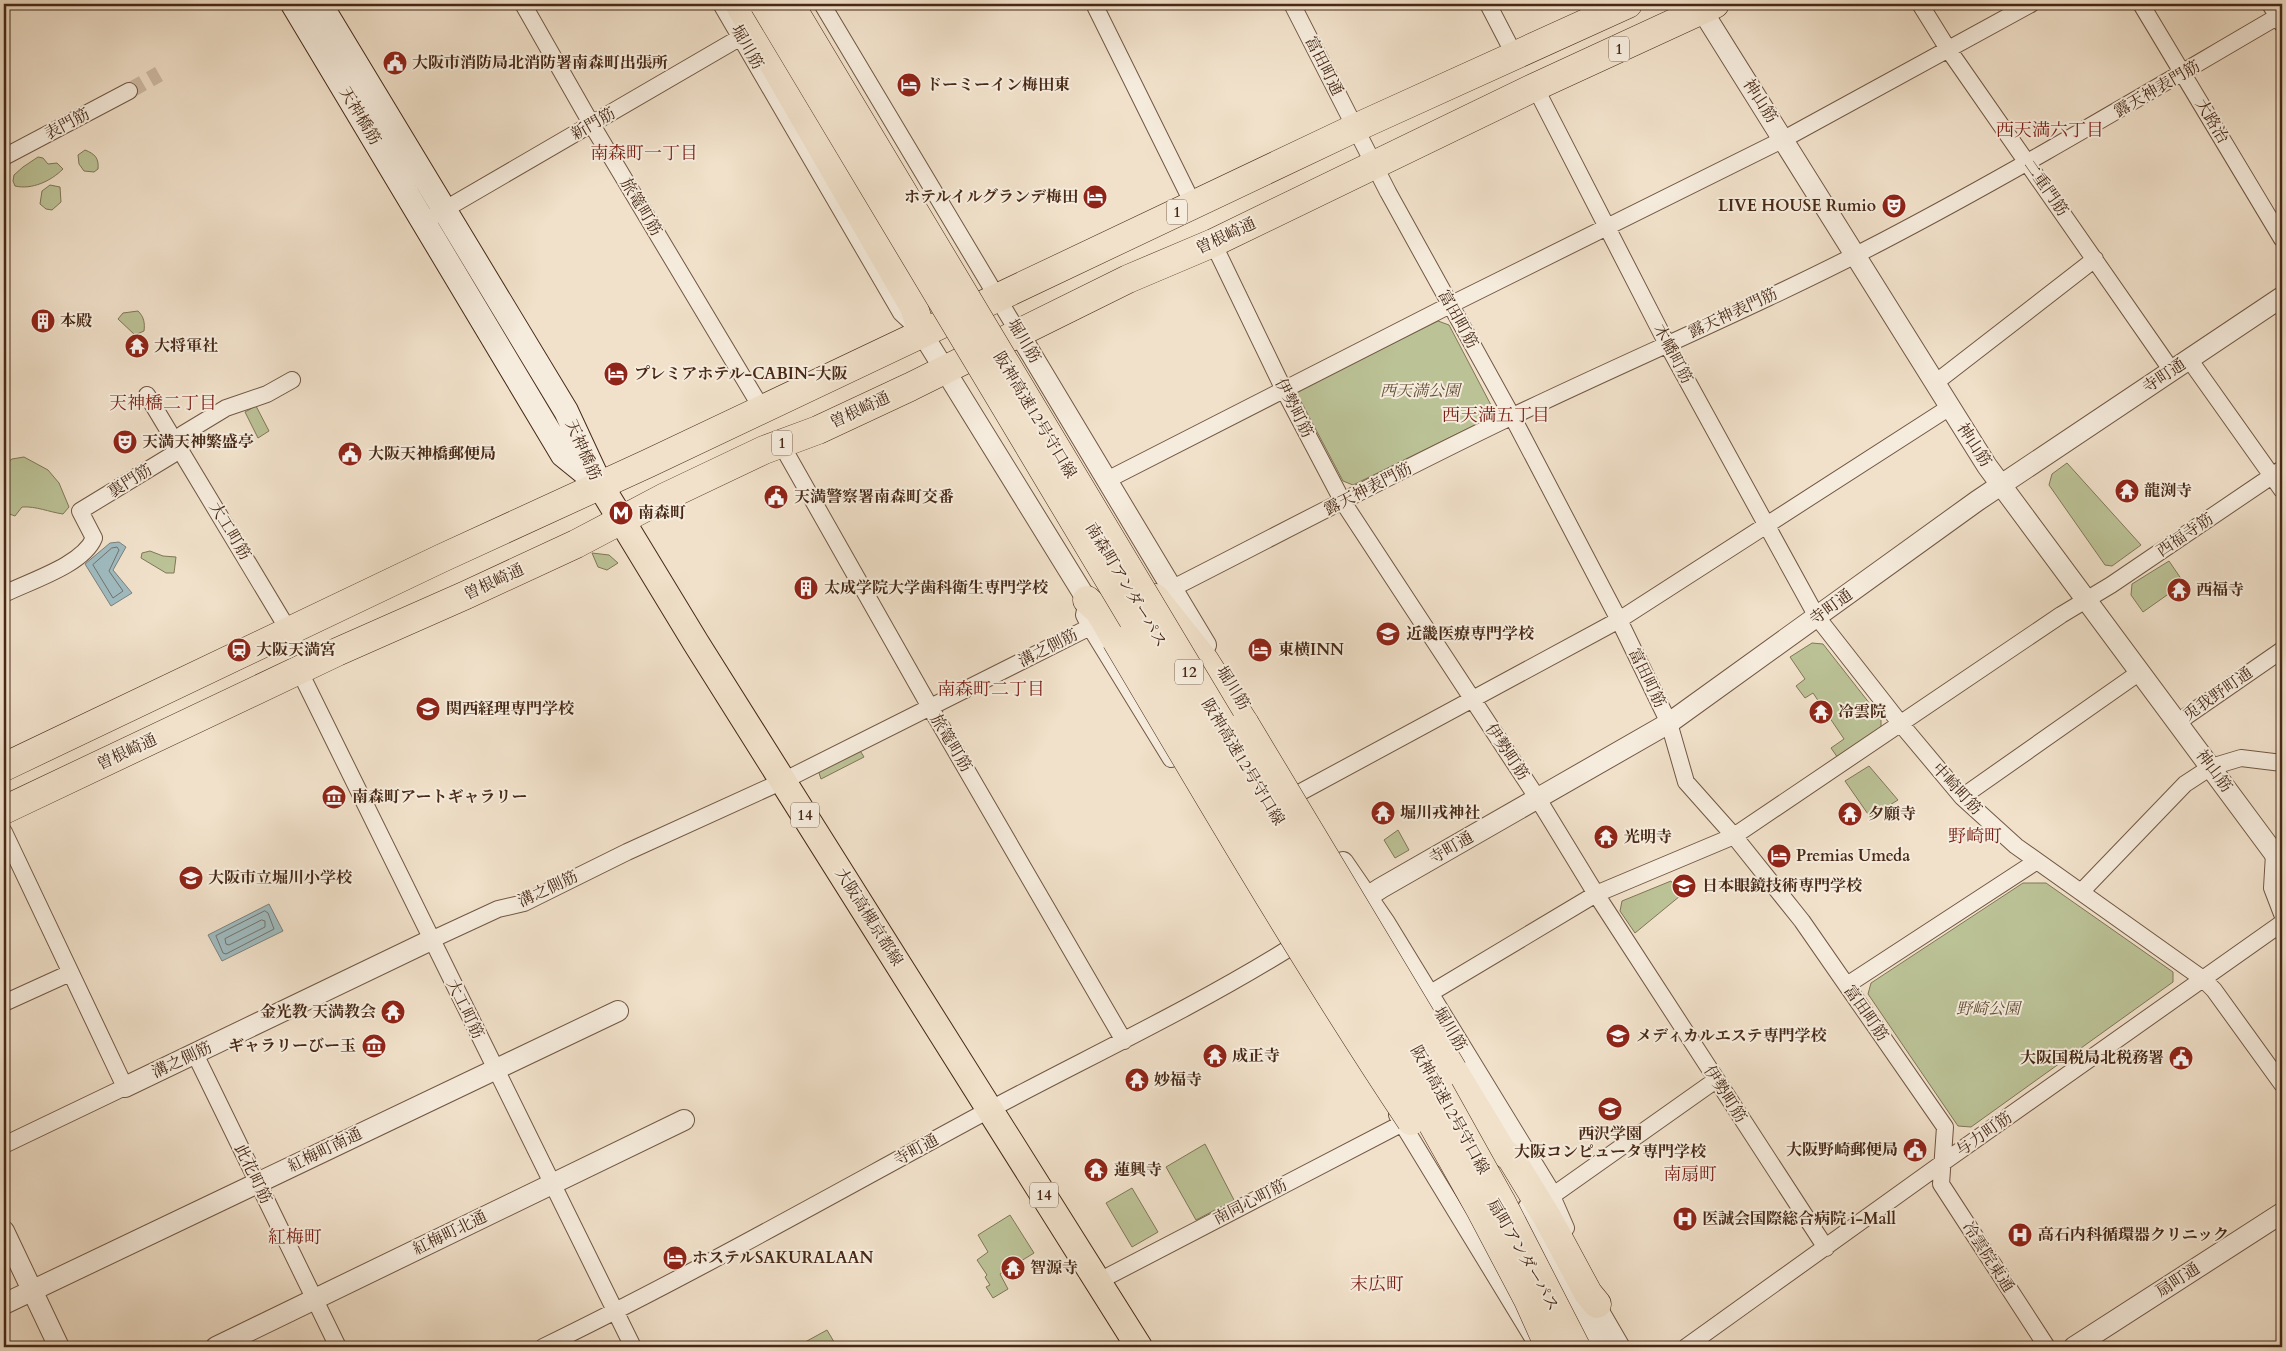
<svg xmlns="http://www.w3.org/2000/svg" width="2286" height="1351" font-family="Cardo,'Noto Serif JP',serif">
<style>
.green{fill:#bbc296;stroke:#817656}
.water{fill:#9fbbc0;stroke:#7c817c}
.lines{fill:none;stroke-linecap:round;stroke-linejoin:round}
.shore{stroke:#73726b;stroke-width:1}
.minor-tunnel{stroke:#cfbca6;stroke-width:16;stroke-dasharray:16 8;stroke-linecap:butt}
.minor-casing{stroke:#725743;stroke-width:18}
.tertiary-casing{stroke:#725743;stroke-width:22}
.secondary-casing{stroke:#472916;stroke-width:26}
.primary-casing{stroke:#472916;stroke-width:28}
.trunk-casing{stroke:#472916;stroke-width:29}
.motorway-casing{stroke:#472916;stroke-width:29}
.minor{stroke:#f6ecdd;stroke-width:16}
.tertiary{stroke:#f6ecdd;stroke-width:20}
.secondary{stroke:#f6ecdd;stroke-width:24}
.primary{stroke:#f1e1ca;stroke-width:26}
.trunk{stroke:#f1e1ca;stroke-width:28}
.motorway{stroke:#f1e1ca;stroke-width:28}
.motorway-bridge-casing{stroke:#472916;stroke-width:29;stroke-linecap:butt}
.motorway-bridge{stroke:#f1e1ca;stroke-width:28}
.labels{text-anchor:middle;dominant-baseline:central;stroke-width:4;stroke-linejoin:round;paint-order:stroke}
.shield{fill:#f6ecdd;stroke:#7c6452;stroke-width:1}
.shield-label{font-size:15px;font-weight:bold;fill:#472916}
.street-label{font-size:16px;fill:#472916;stroke:#f6ecdd}
.poi-label{font-size:16px;font-weight:bold;fill:#472916;stroke:#f6ecdd;text-anchor:start}
.park-label{font-size:16px;font-style:italic;fill:#644f36;stroke:#f6ecdd}
.neighbourhood-label{font-size:18px;fill:#7a1f14;stroke:#f6ecdd}
</style>
<rect width="100%" height="100%" fill="#f1e1ca"/>
<filter id="stains"><feTurbulence type="fractalNoise" baseFrequency=".004" numOctaves="4"/><feColorMatrix values="0 0 0 0 .2 0 0 0 0 .09 0 0 0 0 .02 0 0 0 .5 -.17"/></filter>
<radialGradient id="worn" r=".72"><stop offset=".6" stop-color="#630" stop-opacity="0"/><stop offset="1" stop-color="#630" stop-opacity=".3"/></radialGradient>
<!-- green -->
<path class="green" d="M85 150C95 154 99 158 98 169L94 172 84 171 79 164 78 155Z
M38 157 43 158 48 164 57 163 63 169C51 181 32 190 15 186L13 181 14 175 23 167Z
M50 185 60 187 61 202 52 210 46 209 40 204 42 191Z
M138 311C144 317 145 323 144 331L135 335 118 319 123 313Z
M1438 321 1449 325 1492 407 1489 418 1353 485 1343 481 1296 392Z
M256 406 269 431 258 438 245 412Z
M24 457 48 470 59 483 69 507 63 514C49 512 36 506 22 507L15 516 4 512V497L9 496V488L4 481 5 464 12 459Z
M2067 463 2141 545 2112 566 2105 565 2049 485 2052 474Z
M150 551 163 556 176 557 174 573H166L141 558 142 553Z
M592 553 609 555 618 563 607 570 598 567Z
M2169 561 2184 583 2143 612 2131 595 2132 584Z
M1812 643 1823 644 1881 718V729L1838 758 1831 748 1844 739 1813 693 1805 698 1796 686 1805 679 1790 657Z
M859 749 864 757 821 779 818 770Z
M1869 766 1898 800 1870 817 1845 781Z
M1398 830 1409 850 1395 858 1384 840Z
M1671 881 1680 896 1635 933 1620 911 1622 901Z
M2023 883H2046L2173 972V982L1971 1127 1958 1126 1868 994 1871 983Z
M1205 1144 1234 1200 1196 1220 1166 1167Z
M1132 1188 1158 1232 1132 1247 1106 1203Z
M1010 1215 1034 1253 1000 1274 1008 1289 993 1298 986 1287 990 1285 985 1277 987 1275 977 1260 988 1252 978 1235Z
M827 1330 837 1347H796Z"/>
<!-- water -->
<path class="water" d="M119 542 126 547 113 570 132 593 111 606 85 564 110 543Z
M269 904 283 931 222 961 208 935Z"/>
<g class="lines">
<!-- shore -->
<path class="shore" d="M112 548 117 547 119 550 109 571 123 591 113 598 93 565Z
M265 911 268 913 274 929 226 954 223 953 216 936Z
M262 920 265 921V927L229 945 226 944 225 939Z"/>
<!-- minor-tunnel -->
<path class="minor-tunnel" d="M129 91 159 74"/>
<defs>
<path id="minor" d="M523 4 592 125 762 409
M721 4 901 313 917 328
M822 4 1018 332
M1094 4 1193 204
M1292 4 1388 192 1512 416 1619 620 1669 723 1686 782 1734 836 1802 921 1945 1127 1941 1184 2047 1347
M1488 4 1515 56
M1920 4 1948 49 2172 371
M2141 4 2282 239
M2270 4 2282 24
M1535 87 1667 344 1817 617 1900 723 1962 797 2016 846 2203 979 2214 990 2282 1084
M4 157 129 91
M423 222 741 37
M1213 243 1284 390 1343 502 1538 799 1596 894 1826 1248
M2189 359 2282 490
M1935 383 2095 259
M147 395 289 631
M781 444 930 707 1124 1041
M1107 480 1450 305 1784 139 2031 4
M1171 589C1285 531 1398 471 1513 416 1636 357 1762 304 1883 241 2019 170 2150 91 2282 14
M4 594C30 581 83 565 94 538L80 511 172 455 183 434 226 408 267 394 292 380
M1087 600 1084 615 1090 627 1171 759
M299 670 633 1347
M2178 722 2282 650
M1299 793 1619 620 1950 407
M1962 797 2140 672
M4 832 125 1087 4 1145
M2274 854 2272 888 2282 914
M2081 892 2185 784 2211 767 2241 758 2282 763
M431 940 498 909 524 903 627 852 783 781 1090 627
M1847 985 2037 861
M1429 994 1596 894 1734 836 2061 615 2111 585 2282 469
M4 1003 70 973
M195 1054 338 1347
M1397 1115 1534 1340
M1566 1228 1552 1196 1716 1080
M1099 1281 1403 1123
M1596 1296 1597 1304 1622 1347
M543 1347C685 1278 823 1200 963 1124 1071 1065 1183 1014 1288 949
M1686 1347 1941 1164 2282 923"/>
<path id="tertiary" d="M1698 4 1987 466 2282 864
M1018 332 1206 645
M922 333 1087 600
M1343 862 1385 923 1552 1196
M1344 912 1381 888 1669 723 1977 501 2282 297
M125 1087 431 940
M1528 1208 1560 1274 1603 1347
M4 1231 59 1347
M4 1304 618 1011
M216 1347 684 1120
M2074 1347 2282 1213"/>
<path id="secondary" d="M293 4 563 455 600 485
M320 4 566 411 599 482"/>
<path id="primary" d="M600 485 696 643 1139 1347"/>
<path id="trunk" d="M4 767 442 558 649 463 1355 128 1628 4
M4 810 337 652 466 595 576 544 665 497 764 450 818 430 910 387 1128 279 1213 243 1535 87 1715 4"/>
<path id="motorway" d="M739 4 914 307 922 333
M1155 598 1205 661 1245 724
M1087 600 1099 611 1116 640
M1453 1070 1502 1151 1511 1158 1547 1217 1588 1293 1597 1304"/>
</defs>
<!-- minor casing -->
<use href="#minor" class="minor-casing"/>
<!-- tertiary casing -->
<use href="#tertiary" class="tertiary-casing"/>
<!-- secondary casing -->
<use href="#secondary" class="secondary-casing"/>
<!-- primary casing -->
<use href="#primary" class="primary-casing"/>
<!-- trunk casing -->
<use href="#trunk" class="trunk-casing"/>
<!-- motorway casing -->
<use href="#motorway" class="motorway-casing"/>
<!-- minor -->
<use href="#minor" class="minor"/>
<!-- tertiary -->
<use href="#tertiary" class="tertiary"/>
<!-- secondary -->
<use href="#secondary" class="secondary"/>
<!-- primary -->
<use href="#primary" class="primary"/>
<!-- trunk -->
<use href="#trunk" class="trunk"/>
<!-- motorway -->
<use href="#motorway" class="motorway"/>
<defs>
<path id="motorway-bridge" d="M764 4 1389 1047 1481 1211 1528 1300 1549 1347
M790 4 1409 1036 1501 1201 1576 1347
M1116 640C1212 802 1307 965 1411 1121
M1245 724 1453 1070"/>
</defs>
<!-- motorway-bridge casing -->
<use href="#motorway-bridge" class="motorway-bridge-casing"/>
<!-- motorway-bridge -->
<use href="#motorway-bridge" class="motorway-bridge"/>
</g>
<!-- icons -->
<defs>
<symbol id="civic-disc" viewBox="-11 -11 22 22"><circle r="9.5" fill="#8f2418" stroke="#f6ecdd"/><path d="M-.6-6.5H3V-4.5H.6V-3L4-1V1h2V6H-6V1h2V-1L-.6-3ZM-1.2 2.5V6h2.4V2.5Z" fill="#fff"/></symbol>
<symbol id="hotel-disc" viewBox="-11 -11 22 22"><circle r="9.5" fill="#8f2418" stroke="#f6ecdd"/><path d="M-6-4.5h1.5V1H6V5H4.5V3h-9V5H-6ZM-4 0a1.8 1.8 0 1 1 3.6 0ZM.5 0V-2.5h3Q6-2.5 6 0Z" fill="#fff"/></symbol>
<symbol id="theatre-disc" viewBox="-11 -11 22 22"><circle r="9.5" fill="#8f2418" stroke="#f6ecdd"/><path d="M-5-5.5Q0-4 5-5.5V0Q5 5 0 6Q-5 5-5 0ZM-3.3-2.5H-1v1.5H-3.3ZM1-2.5H3.3v1.5H1ZM-2.8 1Q0 5.5 2.8 1Z" fill="#fff"/></symbol>
<symbol id="building-disc" viewBox="-11 -11 22 22"><circle r="9.5" fill="#8f2418" stroke="#f6ecdd"/><path d="M-4-6H4V6H1V3H-1V6H-4ZM-2.5-4.3h1.7v1.8h-1.7ZM.8-4.3h1.7v1.8H.8ZM-2.5-1h1.7V.8h-1.7ZM.8-1h1.7V.8H.8Z" fill="#fff"/></symbol>
<symbol id="temple-disc" viewBox="-11 -11 22 22"><circle r="9.5" fill="#8f2418" stroke="#f6ecdd"/><path d="M0-6L5-2H3V0L6.5 2.5H4V6H1.5V3h-3V6H-4V2.5H-6.5L-3 0V-2H-5Z" fill="#fff"/></symbol>
<symbol id="metro-disc" viewBox="-11 -11 22 22"><circle r="9.5" fill="#8f2418" stroke="#f6ecdd"/><path d="M-5.5 5V-5H-3L0 0L3-5H5.5V5H3V-.5L0 4L-3-.5V5Z" fill="#fff"/></symbol>
<symbol id="university-disc" viewBox="-11 -11 22 22"><circle r="9.5" fill="#8f2418" stroke="#f6ecdd"/><path d="M0-5L7-2L0 1L-7-2ZM-4 1L0 2.5L4 1V4Q0 6-4 4Z" fill="#fff"/></symbol>
<symbol id="station-disc" viewBox="-11 -11 22 22"><circle r="9.5" fill="#8f2418" stroke="#f6ecdd"/><path d="M-3-6H3Q5-6 5-4V2Q5 4 3 4L4.5 6H3L1.5 4h-3L-3 6H-4.5L-3 4Q-5 4-5 2V-4Q-5-6-3-6ZM-3.5-4v3h7v-3ZM-3.5 1v1.5H-2V1ZM2 1v1.5H3.5V1Z" fill="#fff"/></symbol>
<symbol id="museum-disc" viewBox="-11 -11 22 22"><circle r="9.5" fill="#8f2418" stroke="#f6ecdd"/><path d="M0-6L6-3V-2H-6V-3ZM-5-1h2V3h-2ZM-1-1h2V3h-2ZM3-1h2V3H3ZM-6 4H6V6H-6Z" fill="#fff"/></symbol>
<symbol id="school-disc" viewBox="-11 -11 22 22"><circle r="9.5" fill="#8f2418" stroke="#f6ecdd"/><path d="M0-5L7-2L0 1L-7-2ZM-4 1L0 2.5L4 1V4Q0 6-4 4Z" fill="#fff"/></symbol>
<symbol id="hospital-disc" viewBox="-11 -11 22 22"><circle r="9.5" fill="#8f2418" stroke="#f6ecdd"/><path d="M-5-5h3v3.5h4V-5h3V5h-3V1.5h-4V5h-3Z" fill="#fff"/></symbol>
</defs>
<g fill-rule="evenodd">
<use href="#civic-disc" x="381" y="49" width="28" height="28"/>
<use href="#hotel-disc" x="895" y="71" width="28" height="28"/>
<use href="#hotel-disc" x="1081" y="183" width="28" height="28"/>
<use href="#theatre-disc" x="1880" y="192" width="28" height="28"/>
<use href="#building-disc" x="29" y="307" width="28" height="28"/>
<use href="#temple-disc" x="123" y="332" width="28" height="28"/>
<use href="#hotel-disc" x="602" y="360" width="28" height="28"/>
<use href="#theatre-disc" x="111" y="428" width="28" height="28"/>
<use href="#civic-disc" x="336" y="440" width="28" height="28"/>
<use href="#temple-disc" x="2113" y="477" width="28" height="28"/>
<use href="#civic-disc" x="762" y="483" width="28" height="28"/>
<use href="#metro-disc" x="607" y="499" width="28" height="28"/>
<use href="#building-disc" x="792" y="574" width="28" height="28"/>
<use href="#temple-disc" x="2165" y="576" width="28" height="28"/>
<use href="#university-disc" x="1374" y="620" width="28" height="28"/>
<use href="#station-disc" x="225" y="636" width="28" height="28"/>
<use href="#hotel-disc" x="1246" y="636" width="28" height="28"/>
<use href="#university-disc" x="414" y="695" width="28" height="28"/>
<use href="#temple-disc" x="1807" y="698" width="28" height="28"/>
<use href="#museum-disc" x="320" y="783" width="28" height="28"/>
<use href="#temple-disc" x="1369" y="799" width="28" height="28"/>
<use href="#temple-disc" x="1836" y="800" width="28" height="28"/>
<use href="#temple-disc" x="1592" y="823" width="28" height="28"/>
<use href="#hotel-disc" x="1765" y="842" width="28" height="28"/>
<use href="#school-disc" x="177" y="864" width="28" height="28"/>
<use href="#university-disc" x="1670" y="872" width="28" height="28"/>
<use href="#temple-disc" x="379" y="998" width="28" height="28"/>
<use href="#university-disc" x="1604" y="1022" width="28" height="28"/>
<use href="#museum-disc" x="360" y="1032" width="28" height="28"/>
<use href="#temple-disc" x="1201" y="1042" width="28" height="28"/>
<use href="#civic-disc" x="2167" y="1044" width="28" height="28"/>
<use href="#temple-disc" x="1123" y="1066" width="28" height="28"/>
<use href="#university-disc" x="1596" y="1095" width="28" height="28"/>
<use href="#civic-disc" x="1901" y="1136" width="28" height="28"/>
<use href="#temple-disc" x="1082" y="1156" width="28" height="28"/>
<use href="#hospital-disc" x="1671" y="1205" width="28" height="28"/>
<use href="#hospital-disc" x="2006" y="1221" width="28" height="28"/>
<use href="#hotel-disc" x="661" y="1244" width="28" height="28"/>
<use href="#temple-disc" x="999" y="1254" width="28" height="28"/>
</g>
<g class="labels">
<!-- shield labels -->
<g class="shield">
<rect x="1609" y="36.5" width="20" height="25" rx="4"/>
<rect x="1167" y="199.5" width="20" height="25" rx="4"/>
<rect x="772" y="430.5" width="20" height="25" rx="4"/>
<rect x="1175" y="659.5" width="28" height="25" rx="4"/>
<rect x="791" y="802.5" width="28" height="25" rx="4"/>
<rect x="1030" y="1182.5" width="28" height="25" rx="4"/>
</g>
<g class="shield-label">
<text x="1619" y="49">1</text>
<text x="1177" y="212">1</text>
<text x="782" y="443">1</text>
<text x="1189" y="672">12</text>
<text x="805" y="815">14</text>
<text x="1044" y="1195">14</text>
</g>
<!-- street labels -->
<g class="street-label">
<text transform="translate(747 47) rotate(60)">堀川筋</text>
<text transform="translate(1324 66) rotate(63)">富田町通</text>
<text transform="translate(2157 89) rotate(-30)">露天神表門筋</text>
<text transform="translate(1760 101) rotate(57)">神山筋</text>
<text transform="translate(360 116) rotate(59)">天神橋筋</text>
<text transform="translate(2212 121) rotate(59)">大路治</text>
<text transform="translate(67 124) rotate(-28)">表門筋</text>
<text transform="translate(593 124) rotate(-30)">新門筋</text>
<text transform="translate(2046 188) rotate(55)">二重門筋</text>
<text transform="translate(641 207) rotate(59)">旅篭町筋</text>
<text transform="translate(1226 236) rotate(-25)">曽根崎通</text>
<text transform="translate(1733 313) rotate(-25)">露天神表門筋</text>
<text transform="translate(1458 319) rotate(61)">富田町筋</text>
<text transform="translate(1024 341) rotate(59)">堀川筋</text>
<text transform="translate(1673 354) rotate(62)">木幡町筋</text>
<text transform="translate(2164 376) rotate(-34)">寺町通</text>
<text transform="translate(1294 408) rotate(63)">伊勢町筋</text>
<text transform="translate(860 410) rotate(-25)">曽根崎通</text>
<text transform="translate(1035 415) rotate(59)">阪神高速12号守口線</text>
<text transform="translate(1974 445) rotate(57)">神山筋</text>
<text transform="translate(583 450) rotate(66)">天神橋筋</text>
<text transform="translate(130 481) rotate(-32)">裏門筋</text>
<text transform="translate(1368 489) rotate(-27)">露天神表門筋</text>
<text transform="translate(230 531) rotate(59)">大工町筋</text>
<text transform="translate(2185 535) rotate(-34)">西福寺筋</text>
<text transform="translate(494 582) rotate(-25)">曽根崎通</text>
<text transform="translate(1126 585) rotate(59)">南森町アンダーパス</text>
<text transform="translate(1831 607) rotate(-36)">寺町通</text>
<text transform="translate(1048 648) rotate(-27)">溝之側筋</text>
<text transform="translate(1647 678) rotate(64)">富田町筋</text>
<text transform="translate(1233 688) rotate(58)">堀川筋</text>
<text transform="translate(2218 694) rotate(-35)">兎我野町通</text>
<text transform="translate(951 743) rotate(59)">旅篭町筋</text>
<text transform="translate(127 752) rotate(-25)">曽根崎通</text>
<text transform="translate(1507 752) rotate(56)">伊勢町筋</text>
<text transform="translate(1243 762) rotate(59)">阪神高速12号守口線</text>
<text transform="translate(2214 771) rotate(53)">神山筋</text>
<text transform="translate(1957 789) rotate(47)">中崎町筋</text>
<text transform="translate(1451 848) rotate(-30)">寺町通</text>
<text transform="translate(548 889) rotate(-25)">溝之側筋</text>
<text transform="translate(869 917) rotate(58)">大阪高槻京都線</text>
<text transform="translate(465 1009) rotate(64)">大工町筋</text>
<text transform="translate(1866 1013) rotate(55)">富田町筋</text>
<text transform="translate(1450 1029) rotate(59)">堀川筋</text>
<text transform="translate(182 1060) rotate(-25)">溝之側筋</text>
<text transform="translate(1725 1094) rotate(57)">伊勢町筋</text>
<text transform="translate(1450 1110) rotate(61)">阪神高速12号守口線</text>
<text transform="translate(1984 1134) rotate(-35)">与力町筋</text>
<text transform="translate(325 1150) rotate(-26)">紅梅町南通</text>
<text transform="translate(916 1150) rotate(-29)">寺町通</text>
<text transform="translate(253 1174) rotate(64)">此花町筋</text>
<text transform="translate(1250 1202) rotate(-27)">南同心町筋</text>
<text transform="translate(450 1233) rotate(-26)">紅梅町北通</text>
<text transform="translate(1523 1255) rotate(60)">扇町アンダーパス</text>
<text transform="translate(1988 1257) rotate(57)">冷雲院東通</text>
<text transform="translate(2178 1280) rotate(-33)">扇町通</text>
</g>
<!-- poi labels -->
<g class="poi-label">
<text x="412" y="63">大阪市消防局北消防署南森町出張所</text>
<text x="926" y="85">ドーミーイン梅田東</text>
<text x="1078" y="197" text-anchor="end">ホテルイルグランデ梅田</text>
<text x="1876" y="206" text-anchor="end">LIVE HOUSE Rumio</text>
<text x="60" y="321">本殿</text>
<text x="154" y="346">大将軍社</text>
<text x="634" y="374">プレミアホテル-CABIN-大阪</text>
<text x="142" y="442">天満天神繁盛亭</text>
<text x="368" y="454">大阪天神橋郵便局</text>
<text x="2144" y="491">龍渕寺</text>
<text x="794" y="497">天満警察署南森町交番</text>
<text x="638" y="513">南森町</text>
<text x="824" y="588">太成学院大学歯科衛生専門学校</text>
<text x="2196" y="590">西福寺</text>
<text x="1406" y="634">近畿医療専門学校</text>
<text x="256" y="650">大阪天満宮</text>
<text x="1278" y="650">東横INN</text>
<text x="446" y="709">関西経理専門学校</text>
<text x="1838" y="712">冷雲院</text>
<text x="352" y="797">南森町アートギャラリー</text>
<text x="1400" y="813">堀川戎神社</text>
<text x="1868" y="814">夕願寺</text>
<text x="1624" y="837">光明寺</text>
<text x="1796" y="856">Premias Umeda</text>
<text x="208" y="878">大阪市立堀川小学校</text>
<text x="1702" y="886">日本眼鏡技術専門学校</text>
<text x="376" y="1012" text-anchor="end">金光教 天満教会</text>
<text x="1636" y="1036">メディカルエステ専門学校</text>
<text x="356" y="1046" text-anchor="end">ギャラリーびー玉</text>
<text x="1232" y="1056">成正寺</text>
<text x="2164" y="1058" text-anchor="end">大阪国税局北税務署</text>
<text x="1154" y="1080">妙福寺</text>
<text x="1610" y="1134" text-anchor="middle">西沢学園<tspan x="1610" dy="18">大阪コンピュータ専門学校</tspan></text>
<text x="1898" y="1150" text-anchor="end">大阪野崎郵便局</text>
<text x="1114" y="1170">蓮興寺</text>
<text x="1702" y="1219">医誠会国際総合病院 i-Mall</text>
<text x="2038" y="1235">高石内科循環器クリニック</text>
<text x="692" y="1258">ホステルSAKURALAAN</text>
<text x="1030" y="1268">智源寺</text>
</g>
<!-- park labels -->
<g class="park-label">
<text x="1420" y="391">西天満公園</text>
<text x="1988" y="1009">野崎公園</text>
</g>
<!-- neighbourhood labels -->
<g class="neighbourhood-label">
<text x="2050" y="130">西天満六丁目</text>
<text x="644" y="153">南森町一丁目</text>
<text x="163" y="403">天神橋二丁目</text>
<text x="1496" y="415">西天満五丁目</text>
<text x="991" y="689">南森町二丁目</text>
<text x="1975" y="836">野崎町</text>
<text x="1690" y="1174">南扇町</text>
<text x="295" y="1237">紅梅町</text>
<text x="1377" y="1284">末広町</text>
</g>
</g>
<!-- margin -->
<rect width="2286" height="1351" fill="none" stroke="#f1e1ca" stroke-width="20"/>
<rect x="5" y="5" width="2276" height="1341" fill="none" stroke="#472916" stroke-width="2.5"/>
<rect x="10" y="10" width="2266" height="1331" fill="none" stroke="#472916"/>
<rect width="100%" height="100%" filter="url(#stains)"/>
<rect width="100%" height="100%" fill="url(#worn)"/>
</svg>
